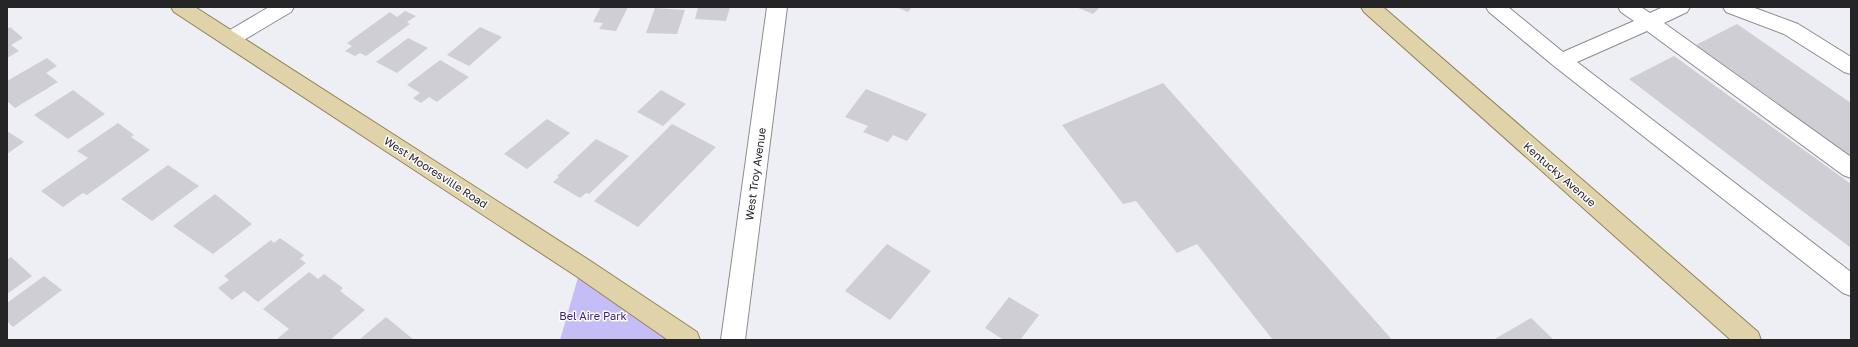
<svg xmlns="http://www.w3.org/2000/svg" width="1858" height="347" font-family="'Golos Text',sans-serif">
<style>
.green{fill:#c5bef6}
.building{fill:#cfced5}
.lines{fill:none;stroke-linecap:round;stroke-linejoin:round}
.minor-casing{stroke:#8c8b92;stroke-width:2}
.major-casing{stroke:#928356;stroke-width:2}
.minor{fill:#fff;fill-rule:evenodd}
.major{fill:#e0d3a9;fill-rule:evenodd}
.labels{text-anchor:middle;dominant-baseline:central;stroke-width:3;stroke-linejoin:round;paint-order:stroke}
.street-label{font-size:11px;fill:#252427;stroke:#fcfcff}
.park-label{font-size:11px;fill:#381f75;stroke:#fcfcff}
</style>
<rect width="100%" height="100%" fill="#eeeef5"/>
<!-- green -->
<path class="green" d="M579 274 668 340H560Z"/>
<!-- building -->
<path class="building" d="M601 7H628L616 31 599 29 603 23 593 22Z
M698 7H730L726 21 695 19Z
M896 7H912L908 12Z
M1076 7H1100L1093 14Z
M655 8 685 10 677 34 646 33Z
M405 11 416 16 407 22 410 24 366 56 360 53 355 56 345 51 352 46 347 43 390 12 397 17Z
M1737 24 1851 103V161L1692 47Z
M10 27 23 38 11 45 19 51 7 58V29Z
M480 27 502 37 469 66 447 55Z
M408 38 428 48 397 73 376 62Z
M1674 56 1851 184V248L1629 79Z
M47 58 57 66 46 73 58 82 15 108 7 101V81Z
M440 60 469 77 437 102 429 97 421 103 413 98 420 93 407 85Z
M1163 83 1379 325 1392 340H1273L1197 244 1177 253 1136 201 1123 204 1062 125Z
M866 89 927 114 907 141 893 135 888 142 863 132 868 126 845 117Z
M73 90 105 114 68 139 34 115Z
M661 90 686 104 663 126 637 112Z
M547 119 570 133 527 169 504 154Z
M118 123 134 135 131 137 150 150 87 195 83 193 63 207 41 191 88 158 77 151Z
M672 124 716 147 638 227 594 201Z
M7 131 24 142 7 154Z
M596 139 629 156 589 194 586 193 580 198 553 182 559 177 557 176Z
M168 165 199 186 152 221 121 199Z
M215 194 252 224 213 254 173 226Z
M280 238 304 255 300 259 306 263 258 302 244 291 232 300 218 288 229 280 224 276 271 240 274 243Z
M887 244 931 271 890 320 845 291Z
M11 257 32 276 7 294V260Z
M309 272 318 279 324 274 343 288 340 291 365 310 330 340H276L289 329 263 309Z
M44 276 62 290 13 327 7 321V303Z
M1009 297 1039 315 1020 340H1004L985 328Z
M386 317 414 340H359Z
M1531 318 1554 340H1493Z"/>
<g class="lines">
<defs>
<path id="minor" d="M269 7H294L291 12 237 44 230 46 223 44 220 39 223 34Z
M767 7H787L745 340H721Z
M1486 7H1508L1563 52 1634 21 1621 12 1618 7H1641L1650 13 1663 7H1690L1687 12 1664 23 1851 157V178L1843 175 1647 31 1577 62 1851 272V296L1843 293 1554 66 1489 12Z
M1723 7H1752L1798 24 1851 57V74L1844 72 1784 34 1726 12Z"/>
<path id="major" d="M171 7H195L592 262 697 332 700 340H668L576 276 174 12Z
M1361 7H1383L1758 332 1761 340H1731L1364 12Z"/>
</defs>
<!-- minor casing -->
<use href="#minor" class="minor-casing"/>
<!-- major casing -->
<use href="#major" class="major-casing"/>
<!-- minor -->
<use href="#minor" class="minor"/>
<!-- major -->
<use href="#major" class="major"/>
</g>
<g class="labels">
<!-- street labels -->
<g class="street-label">
<text transform="translate(436 172) rotate(33)">West Mooresville Road</text>
<text transform="translate(755 174) rotate(-82)">West Troy Avenue</text>
<text transform="translate(1560 174) rotate(41)">Kentucky Avenue</text>
</g>
<!-- park labels -->
<g class="park-label">
<text x="593" y="315">Bel Aire Park</text>
</g>
</g>
<!-- border -->
<rect width="1858" height="347" fill="none" stroke="#252427" stroke-width="16"/>
</svg>
